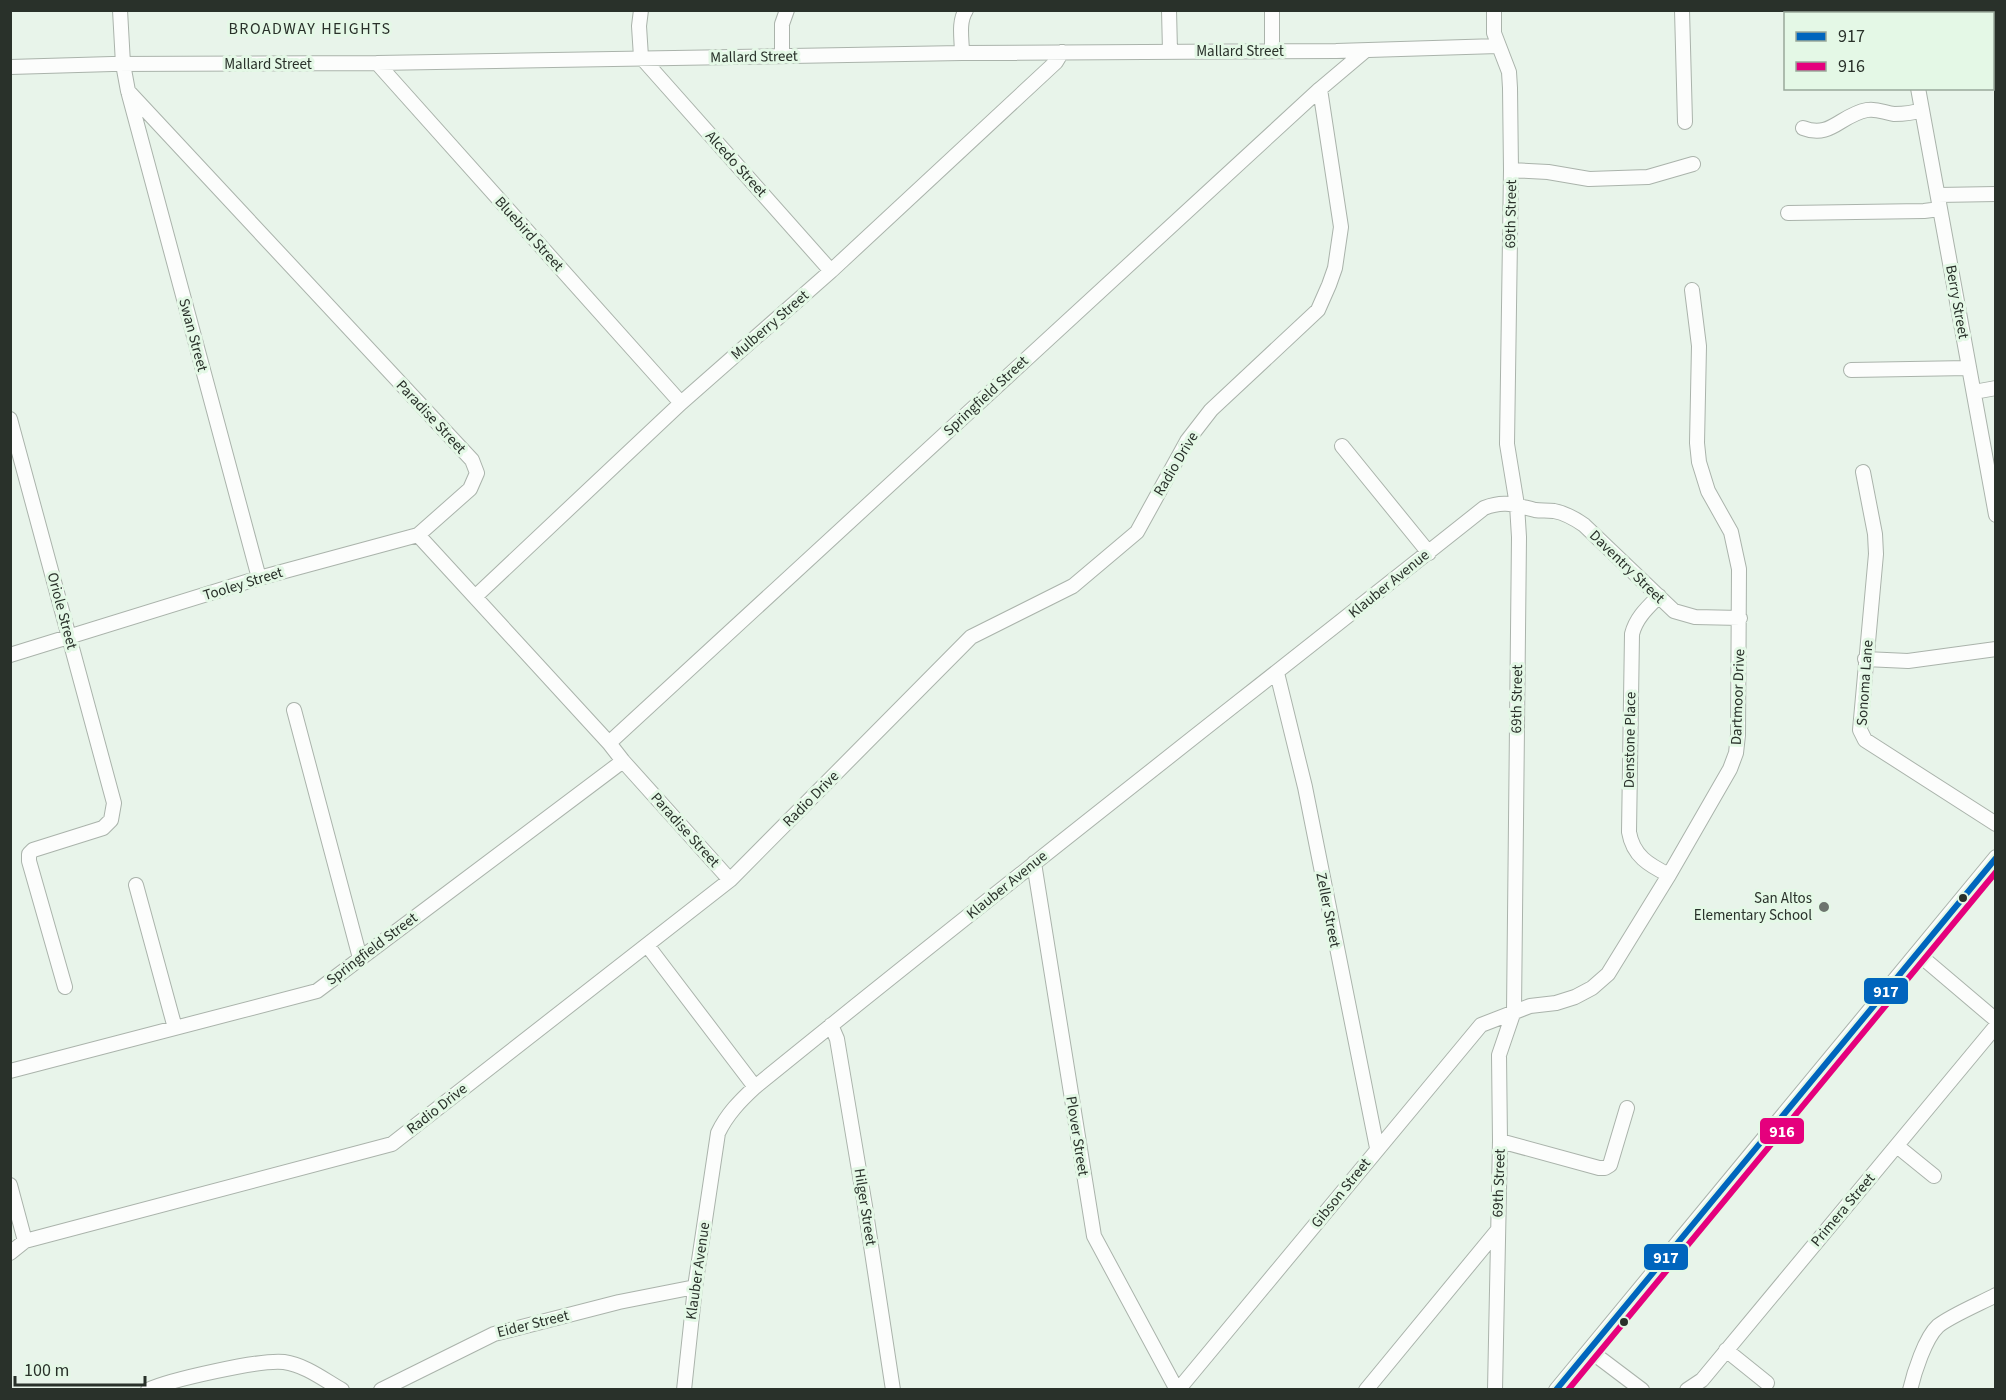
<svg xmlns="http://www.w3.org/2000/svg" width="2006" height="1400" font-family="'Source Sans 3',sans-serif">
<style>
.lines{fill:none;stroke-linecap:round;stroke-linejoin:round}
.minor-casing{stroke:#aab3ab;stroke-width:16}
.minor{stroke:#fcfdfc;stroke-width:14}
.bus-1-casing{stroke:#e4f8e6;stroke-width:10}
.bus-2-casing{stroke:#e4f8e6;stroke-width:10}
.bus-1{stroke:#0065bd;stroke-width:6}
.bus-2{stroke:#e5007d;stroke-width:6}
.bus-dot{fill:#29312a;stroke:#e4f8e6;stroke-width:2}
.poi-dot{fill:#6c756d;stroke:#e4f8e6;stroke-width:2}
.labels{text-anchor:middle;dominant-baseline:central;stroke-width:6;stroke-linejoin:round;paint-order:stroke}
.street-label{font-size:15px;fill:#29312a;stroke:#e4f8e6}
.poi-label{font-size:15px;fill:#29312a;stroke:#e4f8e6;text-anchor:end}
.neighbourhood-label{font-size:16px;letter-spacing:1.5px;fill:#29312a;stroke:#e4f8e6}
.line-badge{stroke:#e4f8e6;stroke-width:2}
.badge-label{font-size:16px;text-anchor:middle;font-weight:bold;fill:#fff}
</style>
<rect width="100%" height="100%" fill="#e8f4ea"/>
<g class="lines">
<defs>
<path id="minor" d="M120 10 123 64 128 91 259 578
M641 10 639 26 641 57 831 271
M1169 10 1170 51
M1272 10V51
M1494 10V33L1509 72 1510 88 1511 170 1507 444 1517 505 1519 537 1514 1011 1499 1055 1500 1141 1495 1390
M1682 10 1685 122
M1905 10V14
M1992 26H1996
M962 53C962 40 958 22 966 10
M782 56V24L787 10
M377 63 681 403
M10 67 112 64 377 63 962 53 1336 51 1498 46
M1918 88 1996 515
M1803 128C1831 139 1840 115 1867 110 1877 108 1885 113 1894 114 1904 114 1913 113 1922 110
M1511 170 1548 172 1589 179 1648 177 1693 164
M1938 195 1996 194
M1788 213 1924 211 1940 209
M1851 370 1969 368
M1974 392 1996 388
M10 419 114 803 111 820 103 828 33 850 29 854V861L65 987
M1342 446 1429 553
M1863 472 1875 534 1876 554 1860 730 1865 740 1996 824
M418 535 609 743 623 761 730 880
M476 596 681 403 831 271 1056 62 1062 52
M1659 596C1647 608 1636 618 1632 634L1629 832C1633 856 1649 865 1669 875
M10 655 259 578 418 535 470 489 477 473 472 460 128 91
M1865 659 1908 661 1996 649
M1277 673 1305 787 1377 1148
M294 710 360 958
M609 743 1320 89 1365 51
M1034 863 1094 1236 1177 1390
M136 885 175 1028
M647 945 755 1087
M1917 953 1996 1020
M831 1025 837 1039 865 1206 893 1390
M10 1071 317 991 623 761
M1500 1141 1599 1168H1605L1610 1165 1627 1108
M1897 1146 1934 1176
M10 1185 25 1241
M10 1253 25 1241 392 1144 730 880 971 637 1073 586 1137 532 1187 441 1211 410 1318 310 1329 285 1335 268 1341 227 1320 89
M1589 1350 1642 1390
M1726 1350 1767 1383
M148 1390C169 1380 262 1359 284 1362 305 1365 323 1379 342 1390
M381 1390 494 1334 619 1302 695 1287
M684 1390 695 1287 718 1133C727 1114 740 1101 755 1087 996 891 1241 701 1484 508 1505 500 1514 505 1535 510 1541 511 1547 510 1554 511 1565 513 1574 518 1584 525L1674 611 1695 617 1740 618
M1178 1390 1481 1025 1530 1006 1556 1003 1575 997 1592 988 1608 974 1669 875 1730 769 1736 753 1738 735 1739 569 1731 532 1708 491 1699 462 1697 443 1699 346 1692 290
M1366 1390 1497 1231
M1556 1390 1996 857
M1687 1390 1702 1380 1996 1026
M1910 1390C1914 1373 1925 1338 1938 1326 1950 1316 1981 1303 1996 1295"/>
</defs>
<!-- minor casing -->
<use href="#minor" class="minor-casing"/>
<!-- minor -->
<use href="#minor" class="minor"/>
<defs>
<path id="bus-1" d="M1556 1390 1996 858"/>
<path id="bus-2" d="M1568 1390 1996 872"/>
</defs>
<!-- bus-1 casing -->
<use href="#bus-1" class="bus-1-casing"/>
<!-- bus-2 casing -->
<use href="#bus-2" class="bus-2-casing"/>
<!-- bus-1 -->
<use href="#bus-1" class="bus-1"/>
<!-- bus-2 -->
<use href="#bus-2" class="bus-2"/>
</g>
<!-- markers -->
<g class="bus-dot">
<circle cx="1963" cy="898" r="5"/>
<circle cx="1624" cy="1322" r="5"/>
</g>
<circle class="poi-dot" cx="1824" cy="907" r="6"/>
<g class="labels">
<!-- street labels -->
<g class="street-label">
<text x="1240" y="51">Mallard Street</text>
<text transform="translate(754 57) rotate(-1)">Mallard Street</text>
<text x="268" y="64">Mallard Street</text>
<text transform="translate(736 164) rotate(48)">Alcedo Street</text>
<text transform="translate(1511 214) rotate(-89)">69th Street</text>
<text transform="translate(529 234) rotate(48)">Bluebird Street</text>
<text transform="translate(1957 302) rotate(80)">Berry Street</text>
<text transform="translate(770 325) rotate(-41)">Mulberry Street</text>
<text transform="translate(193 335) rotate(75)">Swan Street</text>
<text transform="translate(986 396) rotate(-43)">Springfield Street</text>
<text transform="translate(431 417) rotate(47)">Paradise Street</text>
<text transform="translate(1176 464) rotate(-59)">Radio Drive</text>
<text transform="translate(1627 567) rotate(44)">Daventry Street</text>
<text transform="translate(243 584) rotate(-17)">Tooley Street</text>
<text transform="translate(1389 584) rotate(-39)">Klauber Avenue</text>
<text transform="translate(62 611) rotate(75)">Oriole Street</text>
<text transform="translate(1865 683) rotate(-86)">Sonoma Lane</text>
<text transform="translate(1738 697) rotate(-88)">Dartmoor Drive</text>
<text transform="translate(1517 699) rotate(-89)">69th Street</text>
<text transform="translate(1630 740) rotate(-89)">Denstone Place</text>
<text transform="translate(811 799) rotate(-45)">Radio Drive</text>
<text transform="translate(685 830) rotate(48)">Paradise Street</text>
<text transform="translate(1007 885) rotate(-39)">Klauber Avenue</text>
<text transform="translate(1328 910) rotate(79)">Zeller Street</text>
<text transform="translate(372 949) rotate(-37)">Springfield Street</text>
<text transform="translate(437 1109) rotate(-38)">Radio Drive</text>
<text transform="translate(1077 1136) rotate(81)">Plover Street</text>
<text transform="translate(1499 1183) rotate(-88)">69th Street</text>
<text transform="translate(1341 1193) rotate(-51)">Gibson Street</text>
<text transform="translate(865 1207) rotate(81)">Hilger Street</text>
<text transform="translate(1843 1210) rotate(-50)">Primera Street</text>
<text transform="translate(698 1271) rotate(-82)">Klauber Avenue</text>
<text transform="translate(533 1324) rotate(-14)">Eider Street</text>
</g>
<!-- poi labels -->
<g class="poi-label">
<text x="1812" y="898">San Altos<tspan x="1812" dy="17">Elementary School</tspan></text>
</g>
<!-- neighbourhood labels -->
<g class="neighbourhood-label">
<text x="310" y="29">BROADWAY HEIGHTS</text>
</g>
</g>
<g class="line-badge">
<rect x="1863" y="977" width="46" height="28" rx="6" fill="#0065bd"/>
<rect x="1759" y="1117" width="46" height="28" rx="6" fill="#e5007d"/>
<rect x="1643" y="1243" width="46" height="28" rx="6" fill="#0065bd"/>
</g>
<g class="badge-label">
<text x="1886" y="997">917</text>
<text x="1782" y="1137">916</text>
<text x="1666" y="1263">917</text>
</g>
<!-- border -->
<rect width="2006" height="1400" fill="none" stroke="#29312a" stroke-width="24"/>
<!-- legend -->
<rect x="1784" y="12" width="210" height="78" fill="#e4f8e6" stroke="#99a89b" stroke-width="1.5"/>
<rect x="1796" y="32" width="30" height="9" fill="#0065bd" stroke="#99a89b" stroke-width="1.5"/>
<text x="1838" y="42" font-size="18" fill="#29312a">917</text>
<rect x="1796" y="62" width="30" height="9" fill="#e5007d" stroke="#99a89b" stroke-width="1.5"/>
<text x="1838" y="72" font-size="18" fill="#29312a">916</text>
<!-- scale -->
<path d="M15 1376v9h130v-9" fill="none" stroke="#29312a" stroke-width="3"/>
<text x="24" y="1376" font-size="18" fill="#29312a" stroke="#e4f8e6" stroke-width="4.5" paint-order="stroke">100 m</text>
</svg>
